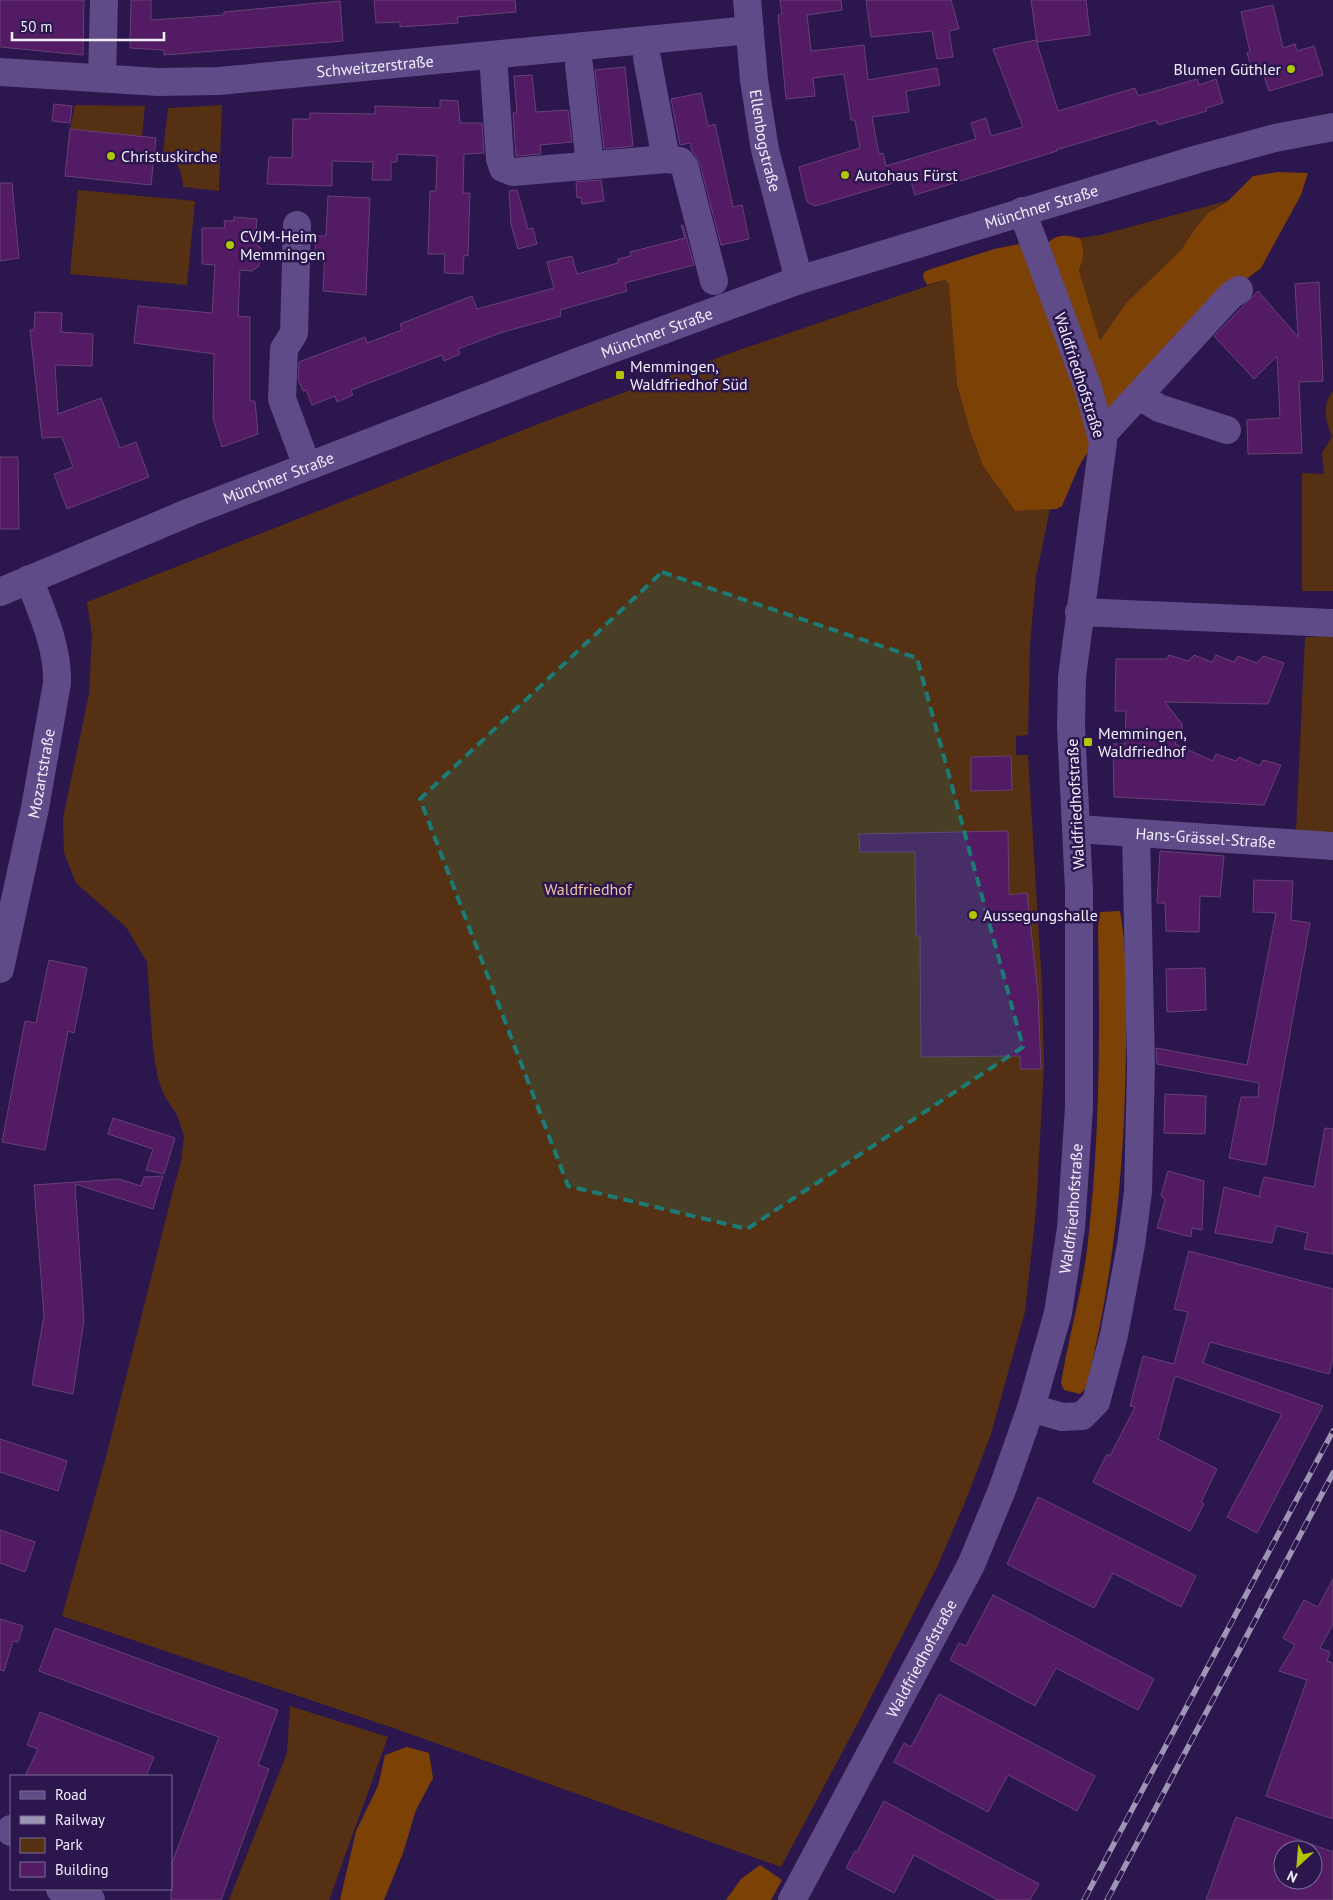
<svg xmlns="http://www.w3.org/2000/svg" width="1333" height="1900" font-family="'PT Sans',sans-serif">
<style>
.green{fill:#553013}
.forest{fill:#7c4105}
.building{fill:#531b64;stroke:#684076;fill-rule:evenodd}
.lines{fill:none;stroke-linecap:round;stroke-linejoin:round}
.minor{stroke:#5e4b87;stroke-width:28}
.rail-casing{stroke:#9e94b3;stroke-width:5.5}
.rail{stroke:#2b164e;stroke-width:4;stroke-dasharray:11;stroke-linecap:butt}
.marked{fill:#1a7c75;fill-opacity:0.2;stroke:#1a7c75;stroke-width:4;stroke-dasharray:10 6;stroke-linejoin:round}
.poi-dot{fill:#b1c500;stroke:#2b164e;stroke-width:2}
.labels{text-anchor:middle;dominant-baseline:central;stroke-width:5;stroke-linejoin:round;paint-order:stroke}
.street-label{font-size:16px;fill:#f1eefc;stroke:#2b164e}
.poi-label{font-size:16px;fill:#f1eefc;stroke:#2b164e;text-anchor:start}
.park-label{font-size:16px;fill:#f0c5a6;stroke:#2b164e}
</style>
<rect width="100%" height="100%" fill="#2b164e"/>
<!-- green -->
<path class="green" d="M75 105 145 106 142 137 70 129Z
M222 105 219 191 183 187C182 170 177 160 163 152L168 108Z
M78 190 195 201 187 285 70 274Z
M1230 200 1208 213 1196 227 1181 250 1126 303 1100 342 1079 270C1084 258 1085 250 1080 238L1100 235Z
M945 280 951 289 957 385 970 431 983 466 1015 511 1050 509 1036 577 1030 645 1028 735 1016 736V755H1028L1042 986 1044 1067 1036 1211 1025 1312 991 1434 966 1500 937 1567 860 1719 781 1867 399 1730 62 1616 107 1453 169 1206 181 1161 184 1136 177 1115 164 1095 158 1079 153 1049 147 962 126 927 76 883 64 853 63 818 89 694 92 635 87 602 541 423 739 350Z
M1333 391V591H1302V473L1324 474 1322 453 1332 437C1325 422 1322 404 1333 391Z
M1333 636V832L1296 831 1305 637Z
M290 1706 388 1737 329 1900H229L287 1753Z"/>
<!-- forest -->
<path class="forest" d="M1278 172 1308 173 1301 195 1261 268 1230 292 1106 414 1046 245C1056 233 1066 235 1080 238 1085 250 1084 258 1079 270L1100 341 1126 303 1181 250 1196 227 1208 213 1227 202 1253 176Z
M1024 243 1090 425 1089 450 1079 466 1062 506 1057 509 1015 511 983 466 970 431 957 385 949 285 945 280 927 285 923 277 924 272 931 269 994 249Z
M1120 911C1128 955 1126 999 1126 1043 1125 1164 1115 1271 1086 1388L1080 1394 1064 1390 1061 1383C1069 1335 1083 1289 1088 1241 1100 1136 1100 1031 1098 926L1100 912Z
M407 1747 429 1753 433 1778 416 1810 403 1853 384 1900H340L356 1831 378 1786 385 1755Z
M760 1865 782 1880 771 1900H726L741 1879Z"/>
<!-- building -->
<path class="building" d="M0 0H84L83 55 0 47Z
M131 0H151V20L224 15V12L340 1 343 41 164 55V50L130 48Z
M374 0H515L516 12 457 17 458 23 400 27V22L376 23Z
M780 0H841L842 10 807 15 811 51 864 45 868 80 937 68 940 85 906 91 909 112 872 117 879 154 883 153 886 166 976 139 971 123 986 118 991 136 1023 127 993 49 1036 40 1058 111 1135 88 1138 96 1197 79 1199 85 1216 79 1223 103 1206 108 1207 111 1158 125 1156 120 1056 150 1057 151 915 195 910 178 815 206 807 202 799 167 860 148 855 120H851L844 74 813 78 815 96 786 99 778 15 782 14Z
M866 0H951L959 29 949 31 953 57 937 59 932 31 871 37Z
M1031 0H1086L1090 35 1037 42Z
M1273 5 1283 48 1295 44 1297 51 1314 46 1323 75 1269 91 1261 67 1252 70 1247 53 1250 52 1241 12Z
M625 67 633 146 604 149 595 70Z
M532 75 536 112 568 110 572 142 540 145 541 154 516 156 513 113H517L514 76Z
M701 93 708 126 715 124 733 207 742 205 749 239 721 245 700 164 692 151 690 143 680 145 671 99Z
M440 100 458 101 460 123H482L484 153 464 154 463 193H470L468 256 464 255 463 274 444 273 445 254H428L430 191H436L437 156 397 154V162H391V180H372L373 162 332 161V186L267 184 269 157 292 158 293 119H310V113L375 114V106L440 108Z
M54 104 72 106 70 123 52 121Z
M70 129 156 138 151 185 65 176Z
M601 180 604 201 582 204 581 197 577 198 576 182Z
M0 183H12L19 258 0 261Z
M517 190 528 229 533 228 537 244 518 249 511 224 509 191Z
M328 196 370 198 366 295 323 291 325 252 315 251 316 236H326Z
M234 217 257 219 255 243 261 248 259 266 252 271 240 270 238 316 250 317V401H255L258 434 222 447 213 419 214 354 134 343 138 306 212 313 215 265 202 264V228H225L224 221H234Z
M681 225H683L694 265 625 283 627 291 560 310 561 316 500 333 458 349 460 354 444 361 442 355 351 390 353 395 337 402 335 396 312 405 306 390 303 391 298 379 299 362 365 337 367 343 402 330 400 324 472 296 477 309 554 288 547 262 572 256 577 274 618 263V259L631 256 630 252 685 238Z
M1319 282 1323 381 1299 382 1302 453 1248 454 1247 420 1280 418 1277 356 1254 379 1214 336 1258 291 1298 337 1295 284Z
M35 312 62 313 61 332 93 334 92 366 55 365 58 414 101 398 120 448 136 442 149 477 67 509 54 474 73 467 62 437 42 438 30 330H34Z
M0 457H18L19 529H0Z
M1169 655 1188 661 1194 655 1212 662 1216 655 1234 662 1238 656 1257 663 1263 656 1284 663 1268 704 1165 702 1182 724V730L1175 744 1213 761 1216 754 1236 761 1239 757 1260 766 1263 760 1281 765 1264 805 1114 797 1113 744H1125L1126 711H1115L1116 659H1167Z
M1011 756 1012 790 971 791V757Z
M1008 831 1009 895 1027 893 1038 994 1041 1069H1021L1020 1056 921 1057 920 936H916L915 852H860L859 834Z
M1160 851 1224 856 1220 897 1200 896 1199 932 1166 931 1165 903H1157Z
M1254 880 1293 881 1291 920 1310 923 1266 1165 1229 1158 1241 1097H1258L1259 1083 1157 1064 1156 1048 1247 1065 1276 913 1253 912Z
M49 960 87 968 74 1033 68 1031 45 1150 2 1142 25 1021 36 1023Z
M1205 968 1206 1010 1167 1012 1166 969Z
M1165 1094 1206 1096 1205 1134 1164 1133Z
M113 1118 175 1138 164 1174 146 1170 153 1149 108 1134Z
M1325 1128 1333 1129V1254L1304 1249 1308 1233 1276 1226 1272 1243 1215 1233 1224 1187 1261 1197 1259 1195 1264 1177 1314 1187Z
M1168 1171 1204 1181 1202 1230 1192 1228 1191 1237 1157 1228 1165 1200 1161 1195Z
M163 1176 153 1209 75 1184 84 1320 73 1394 32 1385 44 1316 34 1185 119 1179 141 1186 144 1177Z
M1189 1251 1333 1289V1358L1329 1374 1210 1342 1203 1363 1323 1406 1257 1533 1227 1517 1282 1414 1175 1376 1158 1439 1217 1469 1201 1502 1204 1504 1190 1531 1093 1482 1107 1454 1110 1456 1135 1407 1130 1406 1143 1356 1174 1364 1188 1312 1174 1309Z
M0 1439 67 1461 58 1491 0 1472Z
M1038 1497 1196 1576 1181 1607 1113 1573 1094 1608 1007 1564Z
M0 1530 35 1542 25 1572 0 1563Z
M1333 1579V1624L1320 1648 1330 1652 1327 1661 1333 1663V1819L1266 1796 1307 1680 1279 1671 1295 1645 1283 1638 1304 1600 1318 1607Z
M993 1595 1154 1679 1138 1710 1056 1668 1035 1706 950 1660 959 1643 966 1646Z
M0 1619 23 1626 18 1642 13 1641 4 1671 0 1670Z
M55 1628 278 1710 258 1765 269 1769 221 1900H171V1866L219 1737 39 1671Z
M939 1694 1095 1776 1077 1811 1008 1775 988 1812 894 1762 904 1743 911 1747Z
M40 1712 154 1757 146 1776H25L38 1749 27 1745Z
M884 1801 1039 1884 1030 1900H998L914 1855 894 1893 846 1868 855 1851 857 1852Z
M1236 1817 1333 1852V1900H1206ZM1283 1850H1313V1880H1283Z"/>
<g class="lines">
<!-- minor -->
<g class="minor">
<path id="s1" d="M747 0 754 80 765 150 799 280"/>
<path d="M493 55 500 159 503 168 513 172 666 159 680 161 685 168 714 281"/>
<path d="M647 58 666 159"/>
<path d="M579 65 590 165"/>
<path id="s2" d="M0 72 158 82 219 81 750 30"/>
<path d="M102 78 104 0"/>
<path d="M297 225 294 333 284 349 282 399 307 466"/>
<path d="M1140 396 1159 408 1227 430"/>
<path d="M1102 435 1230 296 1239 290"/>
<path id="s3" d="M0 592 190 512 577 362 799 280 1198 159 1275 138 1333 127"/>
<path d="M1079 612 1333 623"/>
<path id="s4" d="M1077 829 1333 846"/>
<path id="s5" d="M0 969 35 808 57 683C58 646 42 613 29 579"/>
<path d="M1031 1408 1062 1417 1082 1416 1096 1402 1114 1335 1131 1245 1138 1192 1141 1065 1136 833"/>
<path d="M11 1829V1832"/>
<path d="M60 1889 91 1900"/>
<path id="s6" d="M792 1900 971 1565 1002 1490 1031 1408 1058 1313 1071 1228 1079 1107V890L1071 727 1072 677 1103 442 1088 388 1022 211"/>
</g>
<defs>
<path id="rail" d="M1084 1900 1333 1431
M1107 1900 1333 1473"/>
</defs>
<!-- rail casing -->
<use href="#rail" class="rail-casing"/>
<!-- rail -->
<use href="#rail" class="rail"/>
</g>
<!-- marked area -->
<path class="marked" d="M662 572 917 658 1023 1047 747 1229 568 1186 420 799Z"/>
<!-- markers -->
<g class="poi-dot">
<circle cx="1291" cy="69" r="5"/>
<circle cx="111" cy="156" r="5"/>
<circle cx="845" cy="175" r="5"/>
<circle cx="230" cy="245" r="5"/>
<rect x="615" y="370" width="10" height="10" rx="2.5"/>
<rect x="1083" y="737" width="10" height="10" rx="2.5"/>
<circle cx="973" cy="915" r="5"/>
</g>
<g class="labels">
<!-- street labels -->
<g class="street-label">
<text stroke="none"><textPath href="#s2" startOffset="376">Schweitzerstraße</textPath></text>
<text stroke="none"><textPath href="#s1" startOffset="142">Ellenbogstraße</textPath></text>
<text stroke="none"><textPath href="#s3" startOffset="1111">Münchner Straße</textPath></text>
<text stroke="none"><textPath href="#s3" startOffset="706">Münchner Straße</textPath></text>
<text transform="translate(1080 375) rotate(72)">Waldfriedhofstraße</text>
<text stroke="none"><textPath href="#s3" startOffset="301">Münchner Straße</textPath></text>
<text stroke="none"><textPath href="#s5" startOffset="200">Mozartstraße</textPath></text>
<text transform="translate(1075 804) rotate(-93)">Waldfriedhofstraße</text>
<text stroke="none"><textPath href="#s4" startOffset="129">Hans-Grässel-Straße</textPath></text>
<text stroke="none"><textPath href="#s6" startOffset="752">Waldfriedhofstraße</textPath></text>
<text stroke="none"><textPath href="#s6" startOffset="274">Waldfriedhofstraße</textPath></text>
</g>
<!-- poi labels -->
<g class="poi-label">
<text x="1281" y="69" text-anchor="end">Blumen Güthler</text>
<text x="121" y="156">Christuskirche</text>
<text x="855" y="175">Autohaus Fürst</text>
<text x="240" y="236">CVJM-Heim<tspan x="240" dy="18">Memmingen</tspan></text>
<text x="630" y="366">Memmingen,<tspan x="630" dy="18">Waldfriedhof Süd</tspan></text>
<text x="1098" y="733">Memmingen,<tspan x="1098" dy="18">Waldfriedhof</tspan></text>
<text x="983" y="915">Aussegungshalle</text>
</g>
<!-- park labels -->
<g class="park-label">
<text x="588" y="889">Waldfriedhof</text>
</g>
</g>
<!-- legend -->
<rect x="10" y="1775" width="162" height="115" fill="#2b164e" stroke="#7a6c94"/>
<rect x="20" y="1791" width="25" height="8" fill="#5e4b87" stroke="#7a6c94"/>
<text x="55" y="1800" font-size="15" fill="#f1eefc">Road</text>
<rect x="20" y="1816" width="25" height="8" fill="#9e94b3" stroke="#7a6c94"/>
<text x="55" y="1825" font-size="15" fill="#f1eefc">Railway</text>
<rect x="20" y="1838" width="25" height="15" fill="#553013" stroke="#7a6c94"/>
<text x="55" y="1850" font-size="15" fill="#f1eefc">Park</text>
<rect x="20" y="1862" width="25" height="15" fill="#531b64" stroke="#7a6c94"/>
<text x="55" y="1875" font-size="15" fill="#f1eefc">Building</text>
<!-- north arrow -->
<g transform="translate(1298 1865) rotate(206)"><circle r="24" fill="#2b164e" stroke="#7a6c94"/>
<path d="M0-4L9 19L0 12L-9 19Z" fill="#b1c500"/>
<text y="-8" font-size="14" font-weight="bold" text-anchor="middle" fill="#f1eefc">N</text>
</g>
<!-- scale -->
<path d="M12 32v8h152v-8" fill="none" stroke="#f1eefc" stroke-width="2.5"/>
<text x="20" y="32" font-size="15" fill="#f1eefc" stroke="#2b164e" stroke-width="4" paint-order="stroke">50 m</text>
</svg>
